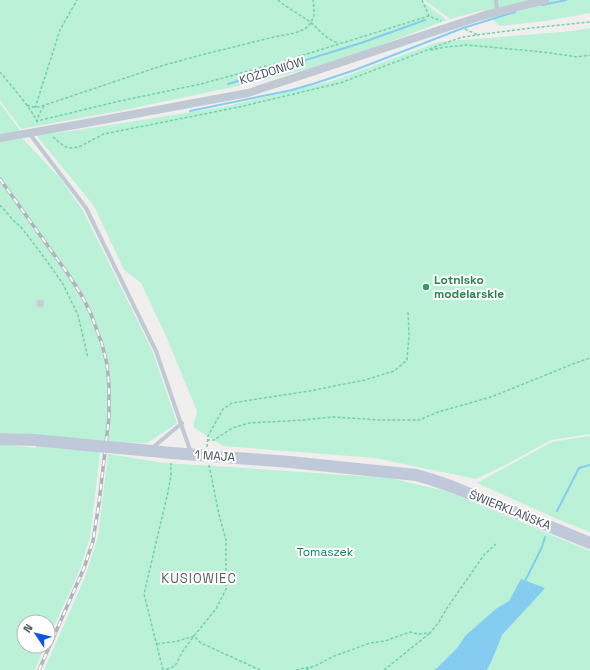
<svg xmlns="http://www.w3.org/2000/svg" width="590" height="670" font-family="'Space Grotesk',sans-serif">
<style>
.green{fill:#baf1d7}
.water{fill:#85ccf1}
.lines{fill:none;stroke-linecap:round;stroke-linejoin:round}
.stream{stroke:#85ccf1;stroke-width:2}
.building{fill:#cacdd5;stroke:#d2d4db}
.path{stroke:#71d1af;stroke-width:1.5;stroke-dasharray:3 2;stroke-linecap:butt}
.lane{stroke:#c1c9d5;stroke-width:4}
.street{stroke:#c1c9d5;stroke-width:8}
.secondary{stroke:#c0c9d9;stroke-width:12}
.rail-casing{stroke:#b0b3ba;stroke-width:3.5}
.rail{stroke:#fff;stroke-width:2;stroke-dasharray:6;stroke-linecap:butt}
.secondary-bridge{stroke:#c0c9d9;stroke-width:12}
.leisure-dot{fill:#2e9e5b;stroke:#fff;stroke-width:1.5}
.labels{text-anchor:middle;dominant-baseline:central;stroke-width:4;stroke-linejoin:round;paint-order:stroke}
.street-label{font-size:12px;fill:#464f5d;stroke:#fff}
.leisure-label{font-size:12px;font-weight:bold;fill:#27864d;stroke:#fff;text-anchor:start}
.park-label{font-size:12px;fill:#12835a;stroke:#fff}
.neighbourhood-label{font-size:13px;letter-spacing:1px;fill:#5b5e64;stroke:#fff}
</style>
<rect width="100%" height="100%" fill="#f1efee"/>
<!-- green -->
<path class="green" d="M0 0H420L447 20 371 49 311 68 257 82 119 111 21 129 0 100Z
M424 0H590V13L545 21 500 26 483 10 450 19Z
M590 28V434L551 440 507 464 476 479 375 458 223 446 193 427 197 411 166 336 141 283 124 270 94 206 36 135 72 131 223 107 332 81 438 42 573 31Z
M0 103 19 129 23 139 60 178 83 211 152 350 177 423 147 443 101 442 99 462 90 537 81 566 68 596 48 639V622H24V646H45L35 670H0V444L36 448 39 435 0 433Z
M590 436V532L564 522 477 483 552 442Z
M108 454 164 463 230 467 390 478 449 492 590 551V670H487L493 658 502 635 527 608 544 588 509 601 497 608 466 635 457 648 437 668 433 670H44L85 577 98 537Z"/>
<!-- water -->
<path class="water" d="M521 579 545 588 527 608 502 635 493 658 487 670H433L437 668 457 648 466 635 497 608 509 601Z"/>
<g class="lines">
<!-- stream -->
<path class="stream" d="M542 5 566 0
M228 84 361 43 425 20
M190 111 292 90 316 83 355 70 463 28 515 12
M557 511 579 468 590 465
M525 581 542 547 545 537"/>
</g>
<!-- building -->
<path class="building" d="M37 300H44L43 307H37Z"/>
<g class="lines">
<!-- path -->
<path class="path" d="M278 0C287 8 299 14 309 21 319 29 326 40 339 43
M422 0 429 16
M465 29 478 35
M430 50 446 47 467 45 543 52 577 57 590 55
M0 72C11 86 32 108 38 124
M27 105 33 107H39L161 66 201 55 274 37 295 33 305 29 311 23 314 15V9L313 0
M44 106 39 114 37 121 120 101 201 84 281 62 429 16 441 21
M35 108 60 30 77 0
M53 137 64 146 69 148 79 147 104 134 239 107 340 83 451 41 463 37 484 34 531 28 590 22
M0 205 13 220 21 227 44 257 63 284 78 315 88 358
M207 440H214L232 428 249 423 303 420 333 417 380 420H419L438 412 491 397 578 362 590 358
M207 447 208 436 223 409 232 403 309 391 365 380 394 371 407 360 409 335 408 312
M209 465 219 515 226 540V589L216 609 194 636 201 643 260 670
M157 644 178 641 194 636 183 651 175 666 165 670
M163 670 144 594 168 492 171 474V463
M296 670 315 666 332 657 370 643 385 641 410 632 418 634 430 633 439 622 447 608 484 555 496 544
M306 670 312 667
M384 670 430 633"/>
<!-- lane -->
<path class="lane" d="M496 0 497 12
M29 133 86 208 156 351 191 453
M151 449 182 423"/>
<!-- street -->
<path class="street" d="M0 138 81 124 248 93 482 16 545 0"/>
<!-- secondary -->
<path class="secondary" d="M0 439 35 440 86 445
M120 448 172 453 290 462 416 475 430 479 453 487 590 543"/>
<defs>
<path id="rail" d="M0 179 70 277 82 296 91 314 102 344 107 364 109 385V417L99 503 93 541 84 568 39 670"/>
</defs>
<!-- rail casing -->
<use href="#rail" class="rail-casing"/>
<!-- rail -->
<use href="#rail" class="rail"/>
<!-- secondary-bridge -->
<path class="secondary-bridge" d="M86 445 120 448"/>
</g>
<!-- markers -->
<circle class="leisure-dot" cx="426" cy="287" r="4"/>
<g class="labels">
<!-- street labels -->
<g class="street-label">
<text transform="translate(272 71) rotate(-17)">KOŻDONIÓW</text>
<text transform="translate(215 456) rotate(4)">1 MAJA</text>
<text transform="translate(510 510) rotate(22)">ŚWIERKLAŃSKA</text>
</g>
<!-- leisure labels -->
<g class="leisure-label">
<text x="434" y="280">Lotnisko<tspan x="434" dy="14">modelarskie</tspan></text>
</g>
<!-- park labels -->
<g class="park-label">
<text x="325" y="552">Tomaszek</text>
</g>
<!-- neighbourhood labels -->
<g class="neighbourhood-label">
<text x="199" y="578">KUSIOWIEC</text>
</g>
</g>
<!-- north arrow -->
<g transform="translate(36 634) rotate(305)"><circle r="19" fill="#ffffff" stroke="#b5b9be"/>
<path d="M0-3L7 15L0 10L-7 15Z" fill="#0f52eb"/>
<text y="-6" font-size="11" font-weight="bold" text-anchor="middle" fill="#464f5d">N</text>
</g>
</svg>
